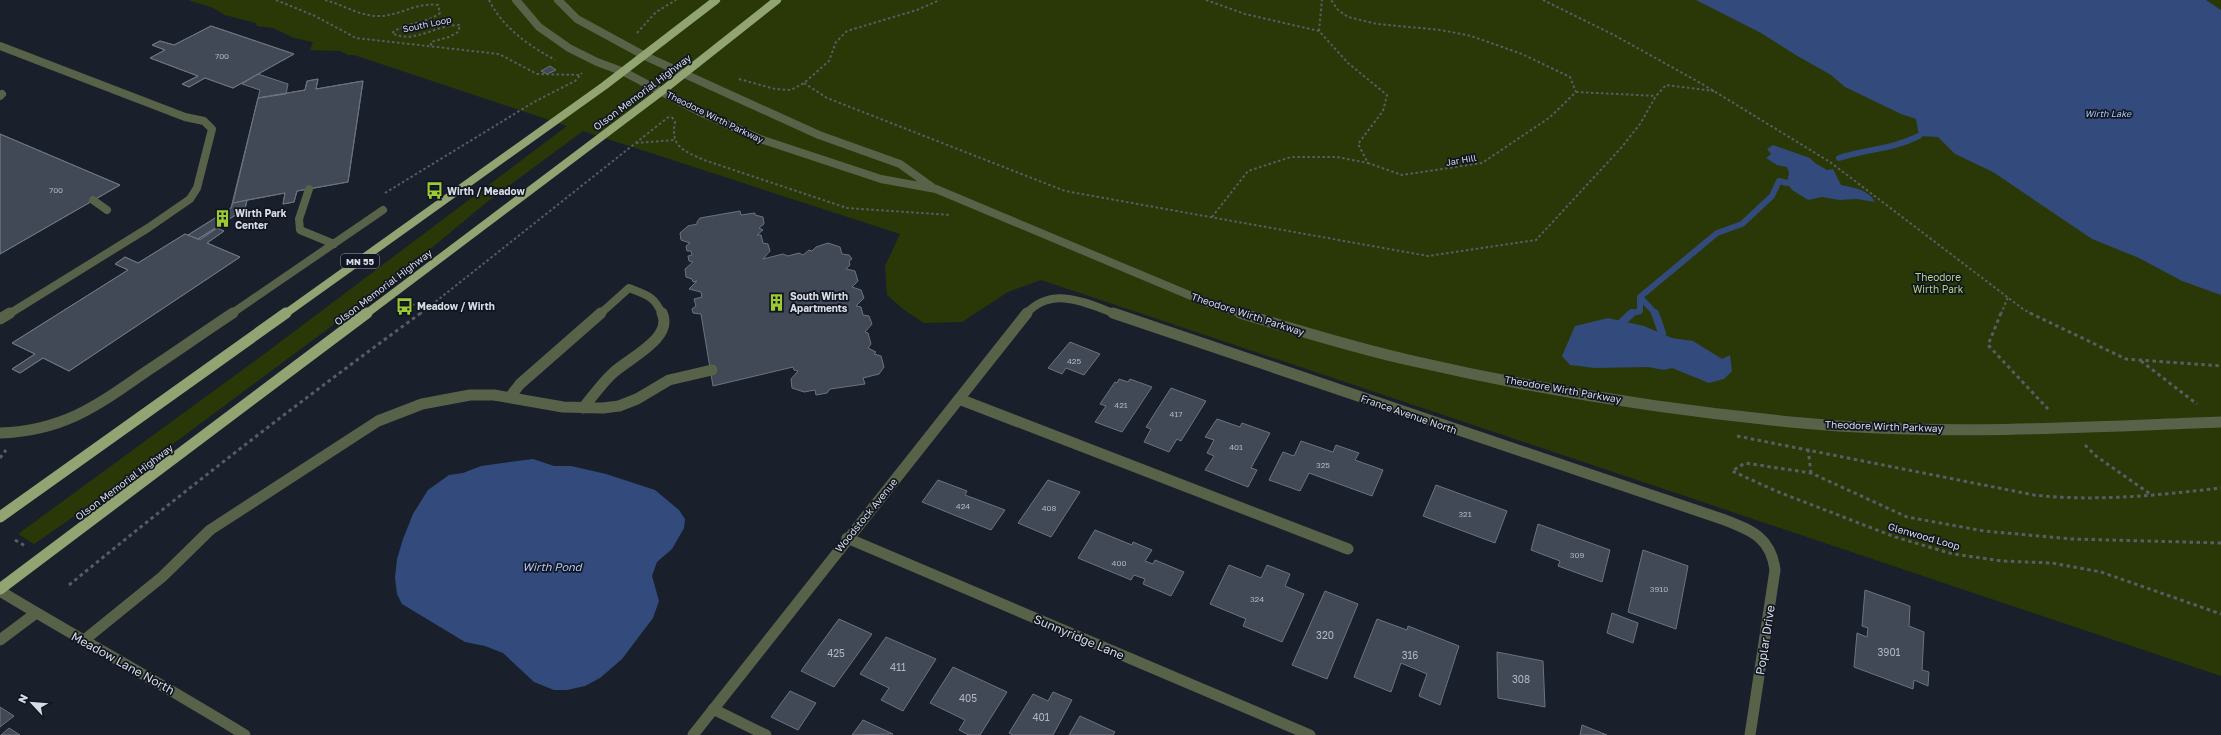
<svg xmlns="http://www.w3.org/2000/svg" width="2221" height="735" font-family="'Golos Text',sans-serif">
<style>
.green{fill:#293806}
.water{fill:#324a7c}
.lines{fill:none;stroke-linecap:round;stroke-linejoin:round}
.stream-far1{stroke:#324a7c;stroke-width:6}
.stream{stroke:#324a7c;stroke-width:8}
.building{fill:#414856;stroke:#6b7381}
.path-far1{stroke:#575d67;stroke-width:2;stroke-dasharray:2.5 2.5;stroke-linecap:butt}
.path{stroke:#575d67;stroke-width:3;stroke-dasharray:3.5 3.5;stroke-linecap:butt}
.minor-far1{stroke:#586249;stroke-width:8}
.minor{stroke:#586249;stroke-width:11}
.major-far1{stroke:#91a471;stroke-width:8}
.major{stroke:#91a471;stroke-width:11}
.labels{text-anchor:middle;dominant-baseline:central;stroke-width:3.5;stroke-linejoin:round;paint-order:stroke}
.number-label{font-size:8px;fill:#b2b6c0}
.far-street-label{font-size:9px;fill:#d7dbe3;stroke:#111622}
.far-water-label{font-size:9px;font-style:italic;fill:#b1caf9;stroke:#111622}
.shield{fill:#111622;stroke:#9ca0a9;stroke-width:1}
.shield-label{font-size:9px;font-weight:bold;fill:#d7dbe3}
.street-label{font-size:10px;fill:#d7dbe3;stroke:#111622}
.poi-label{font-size:10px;font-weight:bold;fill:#d7dbe3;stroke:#111622;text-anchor:start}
.park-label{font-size:10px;fill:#b4d47d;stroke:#111622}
.near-number-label{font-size:10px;fill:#b2b6c0}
.water-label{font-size:11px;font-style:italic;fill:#b1caf9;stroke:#111622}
.near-street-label{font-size:12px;fill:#d7dbe3;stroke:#111622}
</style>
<rect width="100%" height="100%" fill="#1a202b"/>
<!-- green -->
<path class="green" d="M188 0H2221V676L1041 280 1008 292 962 322 924 323 903 309 887 295 885 266 900 234 583 131 487 202 387 285 99 499 34 544 18 534 267 352 567 126 354 55H348L340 51 310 50 313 42 294 38 273 28 257 26 256 23 225 15 213 8Z"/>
<!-- water -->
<path class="water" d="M1696 0H2206L2221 10V295L2182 281 2139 258 2092 239 1993 172 1955 154 1938 137 1919 136 1916 119 1901 114 1845 87 1831 75 1794 54 1761 33Z
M1773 145 1810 158 1815 163 1827 170 1833 169 1841 185C1854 188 1868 189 1875 202L1857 199 1839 200 1822 197 1808 200 1792 190 1787 183 1789 173 1787 167 1777 165 1766 158 1771 154 1767 149Z
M1608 318 1644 326 1672 338 1693 341 1722 359 1730 355 1732 371 1724 379 1709 383 1672 368 1664 370 1648 367 1595 368 1570 365 1562 356 1575 326Z
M533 459 554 466H571L606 474 655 490 679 510 685 519 684 528 672 549 657 562 652 576 659 601 653 618 622 659 600 678 585 686 567 690H554L534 682 503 653 485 646 465 642 402 604 397 594 395 578 397 559 403 539 413 514 428 490 449 475 463 473 481 466Z"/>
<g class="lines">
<!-- stream-far1 -->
<path class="stream-far1" d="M1839 158C1867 149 1893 149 1919 136
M1629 314 1640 311V297
M1656 314 1640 297 1717 233 1742 224 1772 196 1779 181 1787 183"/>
<!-- stream -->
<path class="stream" d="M1655 313 1662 333
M1623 321 1632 313"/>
</g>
<!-- building -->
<path class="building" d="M211 26 294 54 233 88 205 78 189 87 182 84 198 76 150 58 165 50 152 45 160 41 174 45Z
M211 26 294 54 233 88 205 78 189 87 182 84 198 76 150 58 165 50 152 45 160 41 174 45Z
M550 66 556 70 547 74 541 71Z
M258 74 288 84 286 94 258 98 260 90 242 84Z
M318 79 316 89 363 81 348 182 297 191 294 202 283 204 285 193 247 200 245 209 198 239 217 228 224 231 207 243 240 257 69 371 43 358 20 373 12 369 35 354 12 343 128 270 115 264 125 257 138 263 185 234 188 235 231 208 258 98 305 90 307 81Z
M318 79 316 89 363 81 348 182 297 191 294 202 283 204 285 193 233 203 258 98 305 90 307 81Z
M0 134 120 185 0 254Z
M0 134 120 185 0 254Z
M247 200 245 209 198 239 188 235 231 208 233 203Z
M740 211 741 215 755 213V215L763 217 764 224 759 228 763 230 757 235H761L763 243 768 244 770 251 763 259 783 254 788 256 799 253 803 255 809 250 812 251 816 247 828 243 840 247 842 254 849 255 852 259 849 261 850 265 846 269 855 271 858 281 852 287 861 290 864 298 856 306 861 307 863 315 869 316 872 324 865 332 868 333 871 344 868 348 876 352 874 354 881 356 884 367 879 374 863 378 865 384 830 389 827 393 816 395 815 390 804 392 792 388 791 379 798 371 794 370 793 367 713 386 701 314 693 313 692 309 696 306 694 299 702 297 701 292 689 289 697 281 693 282 692 279 686 277 685 269 693 262 689 261 688 256 692 255 691 251H687L686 246 690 243 681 240 680 233 688 226 697 224V222L700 218Z
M217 228 224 231 207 243 240 257 69 371 43 358 20 373 12 369 35 354 12 343 128 270 115 264 125 257 138 263 185 234 200 240Z
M1070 342 1100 354 1084 375 1066 368 1062 374 1048 368Z
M1119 379 1128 382 1130 379 1152 387 1122 432 1095 422 1106 406 1100 404 1115 382 1117 383Z
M1171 388 1206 401 1181 441 1177 439 1169 452 1144 442 1151 429 1146 427Z
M1217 419 1240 427 1242 423 1270 433 1251 468 1257 470 1248 487 1205 470 1214 456 1207 453 1214 440 1205 437Z
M1301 441 1333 452 1336 445 1359 453 1355 460 1383 470 1372 496 1309 473 1300 491 1269 480 1283 452 1294 456Z
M938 480 967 491 965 495 1005 510 991 530 922 502Z
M1048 480 1080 492 1051 537 1018 523Z
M1436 485 1507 511 1495 543 1423 516Z
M1538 524 1610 550 1602 582 1558 566 1560 561 1531 550Z
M1095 530 1132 545 1133 542 1152 550 1145 561 1153 564 1155 560 1184 572 1171 596 1143 584 1145 579 1134 575 1131 580 1078 558Z
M1643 550 1688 566 1676 629 1628 612Z
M1229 565 1261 578 1267 565 1290 574 1285 586 1304 594 1282 642 1243 626 1246 619 1210 604Z
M1865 590 1910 606 1909 626 1924 632 1922 670 1929 672 1928 686 1914 680 1913 689 1854 667 1857 633 1867 637 1868 628 1862 626Z
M1325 591 1358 604 1327 679 1292 665Z
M1612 613 1638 623 1633 643 1607 633Z
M839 619 872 634 834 687 801 671Z
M1377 619 1407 630 1408 626 1459 646 1440 705 1419 696 1427 674 1401 663 1391 692 1354 677Z
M886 637 936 659 903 711 881 700 889 688 860 674Z
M1497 652 1543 661 1545 707 1498 698Z
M953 667 1007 692 980 735H969L959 730 965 720 930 703Z
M790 691 816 703 798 730 771 717Z
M1053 692 1072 700 1053 735H1013L1009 733 1033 694 1048 701Z
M0 707 14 716 0 727Z
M1080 716 1115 732 1113 735H1069Z
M863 720 893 734 852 735Z
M1582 725 1607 735H1580Z
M9 728 20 735H1Z"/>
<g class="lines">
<!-- path-far1 -->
<path class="path-far1" d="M276 0 315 16 356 38 499 54 537 74 580 75
M325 0C344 5 361 17 381 16 401 15 417 2 438 5L440 13C426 24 406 22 392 33 413 45 437 24 460 25L458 32 449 37 431 42V46
M489 0C503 28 528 45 555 60
M1206 0 1245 14 1319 31 1348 63 1387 95 1383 111 1358 144 1368 163 1402 175 1482 163 1549 118 1576 92 1570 77 1522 54 1471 36 1441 30 1377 24 1348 17 1338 10 1331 0
M1543 0 1614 35 1704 85 1830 162 2023 309 2032 314
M1319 31 1322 0
M637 33 656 12 676 0
M739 79 775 89 791 90 804 83 829 61 836 42 847 31 917 10 940 0
M804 83 827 98 1065 191 1428 256 1536 240 1621 148 1640 124 1656 96 1666 85 1714 91
M1576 92 1656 96
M672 117 675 122C670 147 684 151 704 160L847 208 951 215
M636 143 674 140
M385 193 534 102 575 81 582 73
M1212 217 1248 171 1291 157H1337L1368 163
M412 304 425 310
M420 314 671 115
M2001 314 2008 297"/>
<!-- path -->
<path class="path" d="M2001 313 1988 345 2048 409
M2030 313 2126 359 2221 366
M2141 361 2197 404
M1737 436 2034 495C2097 502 2159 495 2221 488
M2085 445 2096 456 2153 496
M1808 449 1811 473
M0 458 6 450
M15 540 27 547
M2221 543 2072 539 1984 531 1907 517 1811 473 1745 463 1732 471 1776 491 1895 537 1953 554 2002 561 2052 563 2101 572 2221 614
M69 585C184 491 301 400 421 313"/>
<!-- minor-far1 -->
<path class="minor-far1" d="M516 0 539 27 569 48 597 62 624 72 698 111 760 139 881 179 936 189 1208 303 1243 314
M558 0 577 19 645 56 819 135 900 164 932 187
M0 46 185 117 204 121 212 129 197 188 190 199 148 228 9 314
M0 96 2 94
M309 189 299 219 300 230 334 244
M93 200 107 210
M231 314 383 210
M600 314 629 288C647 295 654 296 662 314
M1026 314C1052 285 1086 303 1116 314"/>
<!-- minor -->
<path class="minor" d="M1113 313 1725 520C1753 531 1771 538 1775 570L1750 735
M1240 313C1297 330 1354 348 1413 361 1539 390 1673 411 1802 423 1941 436 2082 427 2221 422
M0 319 10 313
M510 397 520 384 601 313
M959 399 1348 549
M583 408C593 396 602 383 613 373 629 358 674 338 662 313
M0 433C63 431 97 406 147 371 176 352 204 332 233 313
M847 538 1310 735
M0 591C81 640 164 685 245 735
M0 640 36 613
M83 641 162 577 210 530 378 421 422 404 470 395H494L563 407 603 408 619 406 637 399 669 380 712 370
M713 709 766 735
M693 735 1027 313"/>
<!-- major-far1 -->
<path class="major-far1" d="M285 314 604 86 716 0
M366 314 662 91 777 0"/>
<!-- major -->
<path class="major" d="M0 517 286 313
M0 589 367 313"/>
</g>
<!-- icons -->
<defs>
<symbol id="bus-bare" viewBox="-9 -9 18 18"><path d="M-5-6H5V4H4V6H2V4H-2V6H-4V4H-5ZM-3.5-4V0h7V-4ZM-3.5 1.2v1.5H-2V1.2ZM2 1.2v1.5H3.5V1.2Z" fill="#9cca31" stroke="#111622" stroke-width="2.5" paint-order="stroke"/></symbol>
<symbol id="building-bare" viewBox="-9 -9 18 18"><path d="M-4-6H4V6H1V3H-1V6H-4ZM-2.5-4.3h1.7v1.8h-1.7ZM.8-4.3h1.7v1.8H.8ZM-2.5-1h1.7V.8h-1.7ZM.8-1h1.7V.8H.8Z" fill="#9cca31" stroke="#111622" stroke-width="2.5" paint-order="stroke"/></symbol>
</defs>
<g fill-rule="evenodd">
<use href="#bus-bare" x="422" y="178" width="25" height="25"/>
<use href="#building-bare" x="210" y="206" width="25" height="25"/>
<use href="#building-bare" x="764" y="290" width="25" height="25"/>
<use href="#bus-bare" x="392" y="294" width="25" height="25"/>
</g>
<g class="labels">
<!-- number labels -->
<g class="number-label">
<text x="222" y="56">700</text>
<text x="56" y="190">700</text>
<text x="1074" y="361">425</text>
<text x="1121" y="405">421</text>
<text x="1176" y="414">417</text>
<text x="1236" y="447">401</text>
<text x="1323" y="465">325</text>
<text x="963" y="506">424</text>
<text x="1049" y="508">408</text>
<text x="1465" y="514">321</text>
<text x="1577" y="555">309</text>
<text x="1119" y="563">400</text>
<text x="1659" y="589">3910</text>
<text x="1257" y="599">324</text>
</g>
<!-- far-street labels -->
<g class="far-street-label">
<text transform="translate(427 24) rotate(-12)">South Loop</text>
<text transform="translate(715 117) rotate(26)">Theodore Wirth Parkway</text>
<text transform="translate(1461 160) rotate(-10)">Jar Hill</text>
</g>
<!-- far-water labels -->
<g class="far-water-label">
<text x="2108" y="113">Wirth Lake</text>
</g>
<!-- shield labels -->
<rect class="shield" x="341" y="254" width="38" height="14" rx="3"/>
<g class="shield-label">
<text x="360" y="261">MN 55</text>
</g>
<!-- street labels -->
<g class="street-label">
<text transform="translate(642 92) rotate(-37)">Olson Memorial Highway</text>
<text transform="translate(383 287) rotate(-37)">Olson Memorial Highway</text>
<text transform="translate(1248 314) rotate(18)">Theodore Wirth Parkway</text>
<text transform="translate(1563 389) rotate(10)">Theodore Wirth Parkway</text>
<text transform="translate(1409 414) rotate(19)">France Avenue North</text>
<text transform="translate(1884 426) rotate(2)">Theodore Wirth Parkway</text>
<text transform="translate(124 482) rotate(-37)">Olson Memorial Highway</text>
<text transform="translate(866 515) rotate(-51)">Woodstock Avenue</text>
<text transform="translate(1924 536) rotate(16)">Glenwood Loop</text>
</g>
<!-- poi labels -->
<g class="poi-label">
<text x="447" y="191">Wirth / Meadow</text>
<text x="235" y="213">Wirth Park<tspan x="235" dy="12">Center</tspan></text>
<text x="790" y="296">South Wirth<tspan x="790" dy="12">Apartments</tspan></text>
<text x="417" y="306">Meadow / Wirth</text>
</g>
<!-- park labels -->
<g class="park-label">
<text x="1938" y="277">Theodore<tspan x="1938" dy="12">Wirth Park</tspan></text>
</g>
<!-- near-number labels -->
<g class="near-number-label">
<text x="1325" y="635">320</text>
<text x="1889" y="652">3901</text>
<text x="836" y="653">425</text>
<text x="1410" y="655">316</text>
<text x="898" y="667">411</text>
<text x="1521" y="679">308</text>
<text x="968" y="698">405</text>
<text x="1041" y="717">401</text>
</g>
<!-- water labels -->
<g class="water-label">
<text x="552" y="566">Wirth Pond</text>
</g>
<!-- near-street labels -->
<g class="near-street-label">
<text transform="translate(1079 637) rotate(23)">Sunnyridge Lane</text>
<text transform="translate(1765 640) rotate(-81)">Poplar Drive</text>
<text transform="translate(123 663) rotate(29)">Meadow Lane North</text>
</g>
</g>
<!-- north arrow -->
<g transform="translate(32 703) rotate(296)" stroke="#111622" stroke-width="3" paint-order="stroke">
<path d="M0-3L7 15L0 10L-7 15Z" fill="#d7dbe3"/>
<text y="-6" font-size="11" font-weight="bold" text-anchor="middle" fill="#d7dbe3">N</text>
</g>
</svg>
